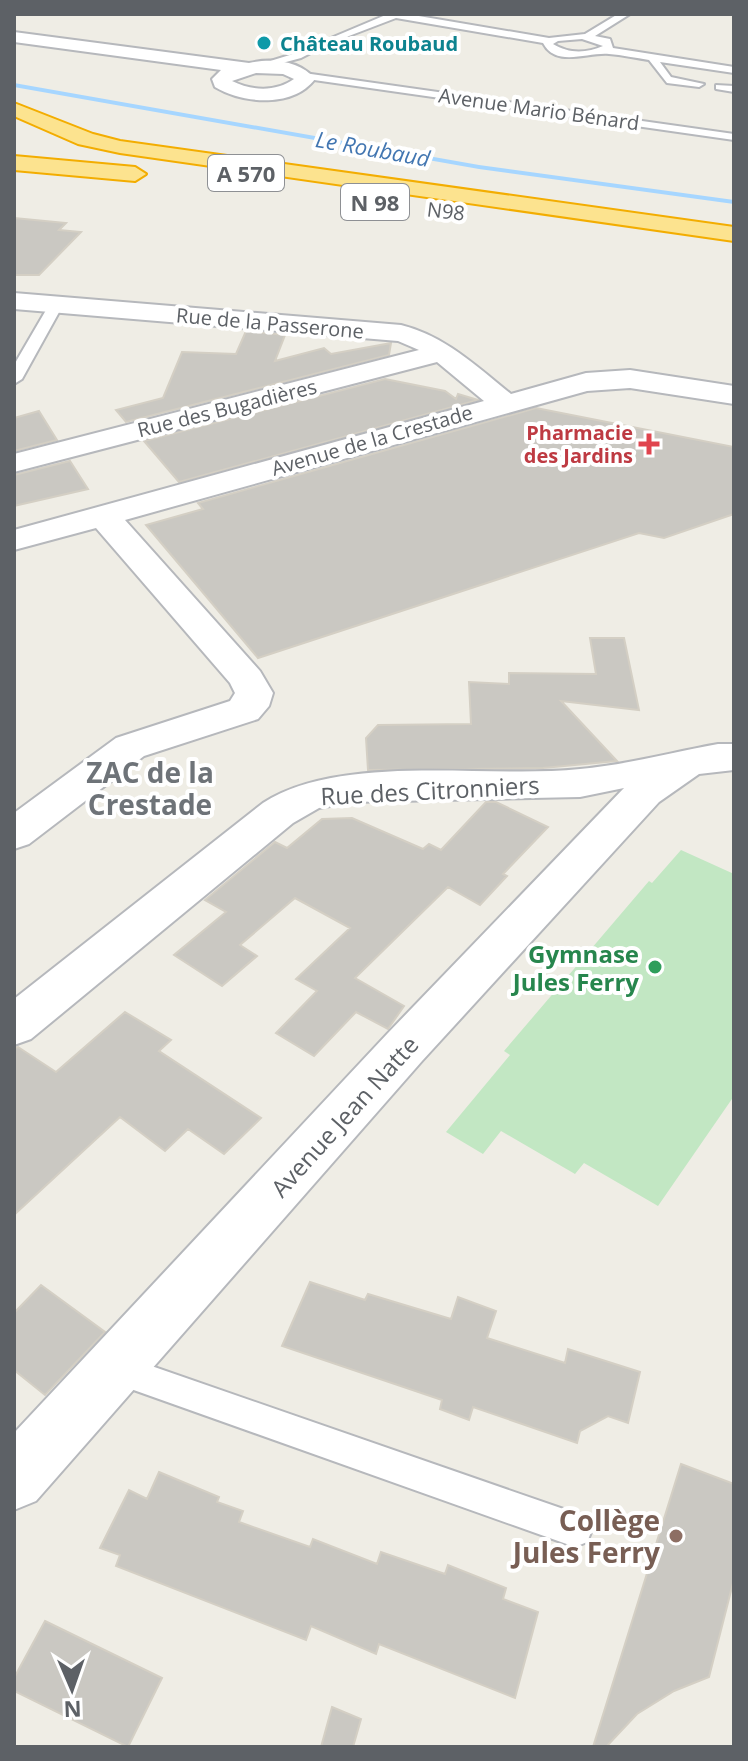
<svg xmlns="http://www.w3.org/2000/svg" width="748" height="1761" font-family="'Open Sans',sans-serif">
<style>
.green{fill:#c2e7c3}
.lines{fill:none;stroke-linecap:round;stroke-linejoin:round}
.stream{fill:#a6d6ff;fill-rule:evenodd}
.building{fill:#cac8c2;stroke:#d4cfc4;stroke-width:2}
.lane-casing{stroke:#b6b8bc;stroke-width:4}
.street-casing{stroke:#b6b8bc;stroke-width:4}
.highway-casing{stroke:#f3ad01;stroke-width:4}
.lane{fill:#fff;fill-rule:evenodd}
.street{fill:#fff;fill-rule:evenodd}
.highway{fill:#fce38f;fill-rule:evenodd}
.culture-dot{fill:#0f9aa8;stroke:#fff;stroke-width:3}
.health-dot{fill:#e0444e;stroke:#fff;stroke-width:3}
.leisure-dot{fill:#2e9e5b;stroke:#fff;stroke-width:3}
.education-dot{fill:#8d6e63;stroke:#fff;stroke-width:3}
.labels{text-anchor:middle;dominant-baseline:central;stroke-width:8;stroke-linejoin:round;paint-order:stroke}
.far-culture-label{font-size:20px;font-weight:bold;fill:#0d838f;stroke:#fff;text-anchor:start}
.far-street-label{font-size:20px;fill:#5d6166;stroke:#fff}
.far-health-label{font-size:20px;font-weight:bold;fill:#be3a42;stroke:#fff;text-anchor:end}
.far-water-label{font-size:22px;font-style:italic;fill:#4276b1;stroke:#fff}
.shield{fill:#fff;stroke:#8e9094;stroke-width:2}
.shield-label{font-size:22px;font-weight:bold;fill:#5d6166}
.street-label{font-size:24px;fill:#5d6166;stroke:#fff}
.leisure-label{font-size:24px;font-weight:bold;fill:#27864d;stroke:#fff;text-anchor:end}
.quarter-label{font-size:28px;font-weight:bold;fill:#6e7378;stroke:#fff}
.near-education-label{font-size:28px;font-weight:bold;fill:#785e54;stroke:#fff;text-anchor:end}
</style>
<rect width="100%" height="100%" fill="#efede5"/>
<!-- green -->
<path class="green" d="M681 850 734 874V1096L658 1206 584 1163 575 1174 501 1131 483 1154 446 1132 510 1055 504 1051 649 881 652 883Z"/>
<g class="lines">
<!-- stream -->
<path class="stream" d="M14 83 479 165 734 200V204L479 169 14 87Z"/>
</g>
<!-- building -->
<path class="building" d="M14 218 66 223 59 230 81 232 39 275H14Z
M246 331 285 335 275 361 324 348 331 354 391 343 389 355 126 422 116 410 163 398 182 352 236 354Z
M385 379 445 391 456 399 458 394 478 400 179 482 144 441Z
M536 408 734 447V514L664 538 639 533 258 658 146 525 203 509 198 503Z
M39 411 57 440 14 451V418Z
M70 461 88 489 14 506V475Z
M590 638H624L639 710 561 701 617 761 543 768 368 770 366 738 378 725 471 724 469 682 509 684V673L596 674Z
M486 802H496L548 827 503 874 507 876 480 905 448 887 355 978 404 1006 388 1029 356 1012 314 1056 276 1033 317 991 296 979 350 928 295 898 240 945 257 956 222 986 174 955 226 912 205 900 275 842 287 848 322 819 352 818 423 849 429 844 441 850Z
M125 1012 171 1040 159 1051 261 1118 224 1154 188 1129 165 1151 120 1117 14 1215V1048L18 1047 56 1072Z
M310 1282 365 1300 368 1294 451 1319 458 1297 496 1311 487 1338 565 1363 568 1349 640 1372 628 1423 608 1416 580 1431 577 1443 473 1407 469 1420 440 1409 442 1400 282 1346Z
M41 1285 105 1332 45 1395 14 1370V1313Z
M681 1464 734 1484V1579L709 1677 674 1691 637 1714 606 1747H593Z
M159 1472 219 1497 217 1502 243 1511 239 1522 310 1547 313 1539 377 1564 381 1552 445 1574 448 1565 506 1588 503 1599 538 1612 515 1698 379 1644 376 1654 311 1626 306 1640 116 1566 120 1555 100 1548 129 1490 147 1499Z
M45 1621 162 1678 128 1747 14 1691V1678Z
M332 1707 361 1719 353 1747H321Z"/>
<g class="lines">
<defs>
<path id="lane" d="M388 14H407L549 38 585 34 618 14H630L595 36 610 39 613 48 734 67V73L660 62 671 77 704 84 699 87 667 83 649 60C636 58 622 55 609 54 587 52 556 68 543 43L396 18 328 44 301 58 256 70 251 67 293 54ZM582 39 603 46C587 53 569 54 553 44L558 41Z
M304 73 734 134V140L300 78V74Z
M716 85 734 86V92L716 89Z
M56 301 63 305 22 379 14 384V365L49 305Z
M114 1353 575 1513 587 1518 592 1530 587 1542 575 1547 114 1383 103 1379 98 1368 103 1357Z"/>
<path id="street" d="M14 32 249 63C271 58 300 60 315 79 293 108 244 104 215 87L212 79 221 70 14 42ZM256 73 283 74 294 79C276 92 252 91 232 81Z
M14 293 401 325C445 336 476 366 511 394L586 373 630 370 734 386V404L630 388 587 391 125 520 260 671 273 693 269 706 258 719 144 756 29 844 14 849V813L116 738 230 701 235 693 230 683 96 528 14 550V530L484 401 437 362 14 472V454L419 350 398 341 14 309Z
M718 744H734V770L699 774 659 802 422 1061 36 1501 14 1510V1433L388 1033 624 788 580 797 352 802 319 808 293 823 31 1039 14 1045V999L263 803C342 752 487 779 580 769 626 765 673 752 718 744Z"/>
<path id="highway" d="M14 103 93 134 120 141 734 227V241L120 153 78 144 14 116Z
M14 156 135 167 146 174 135 181 14 170Z"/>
</defs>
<!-- lane casing -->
<use href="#lane" class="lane-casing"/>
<!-- street casing -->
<use href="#street" class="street-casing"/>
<!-- highway casing -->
<use href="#highway" class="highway-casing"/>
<!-- lane -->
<use href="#lane" class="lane"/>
<!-- street -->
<use href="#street" class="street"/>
<!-- highway -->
<use href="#highway" class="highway"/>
</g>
<!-- markers -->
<circle class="culture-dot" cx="264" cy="43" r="8"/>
<path class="health-dot" d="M645 432h8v8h8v8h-8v8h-8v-8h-8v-8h8z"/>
<circle class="leisure-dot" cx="655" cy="967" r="8"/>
<circle class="education-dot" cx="676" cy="1536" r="8"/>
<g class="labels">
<!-- far-culture labels -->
<g class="far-culture-label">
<text x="280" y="43">Château Roubaud</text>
</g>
<!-- far-street labels -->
<g class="far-street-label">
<text transform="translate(539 109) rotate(8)">Avenue Mario Bénard</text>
<text transform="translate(446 211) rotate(7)">N98</text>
<text transform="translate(270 323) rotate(5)">Rue de la Passerone</text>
<text transform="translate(227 408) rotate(-14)">Rue des Bugadières</text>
<text transform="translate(372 440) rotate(-16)">Avenue de la Crestade</text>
</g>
<!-- far-health labels -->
<g class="far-health-label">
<text x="633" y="432">Pharmacie<tspan x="633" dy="23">des Jardins</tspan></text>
</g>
<!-- far-water labels -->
<g class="far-water-label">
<text transform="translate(373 148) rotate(10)">Le Roubaud</text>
</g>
<!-- shield labels -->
<g class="shield">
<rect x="208" y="155" width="76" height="36" rx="6"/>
<rect x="341" y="184" width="68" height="36" rx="6"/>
</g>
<g class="shield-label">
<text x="246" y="173">A 570</text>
<text x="375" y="202">N 98</text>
</g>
<!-- street labels -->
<g class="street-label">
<text transform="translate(430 790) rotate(-3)">Rue des Citronniers</text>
<text transform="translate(344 1116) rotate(-48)">Avenue Jean Natte</text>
</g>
<!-- leisure labels -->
<g class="leisure-label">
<text x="639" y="953">Gymnase<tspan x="639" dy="28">Jules Ferry</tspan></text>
</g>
<!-- quarter labels -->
<g class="quarter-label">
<text x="150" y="772">ZAC de la<tspan x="150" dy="32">Crestade</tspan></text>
</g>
<!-- near-education labels -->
<g class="near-education-label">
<text x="660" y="1520">Collège<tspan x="660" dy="32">Jules Ferry</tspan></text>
</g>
</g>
<!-- border -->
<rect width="748" height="1761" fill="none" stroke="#5d6166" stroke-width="32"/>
<!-- north arrow -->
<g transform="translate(72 1689) rotate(178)" stroke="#ffffff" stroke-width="6" paint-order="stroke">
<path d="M0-6L14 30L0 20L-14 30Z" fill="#5d6166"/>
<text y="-12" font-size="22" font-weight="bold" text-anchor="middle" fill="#5d6166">N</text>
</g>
</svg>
